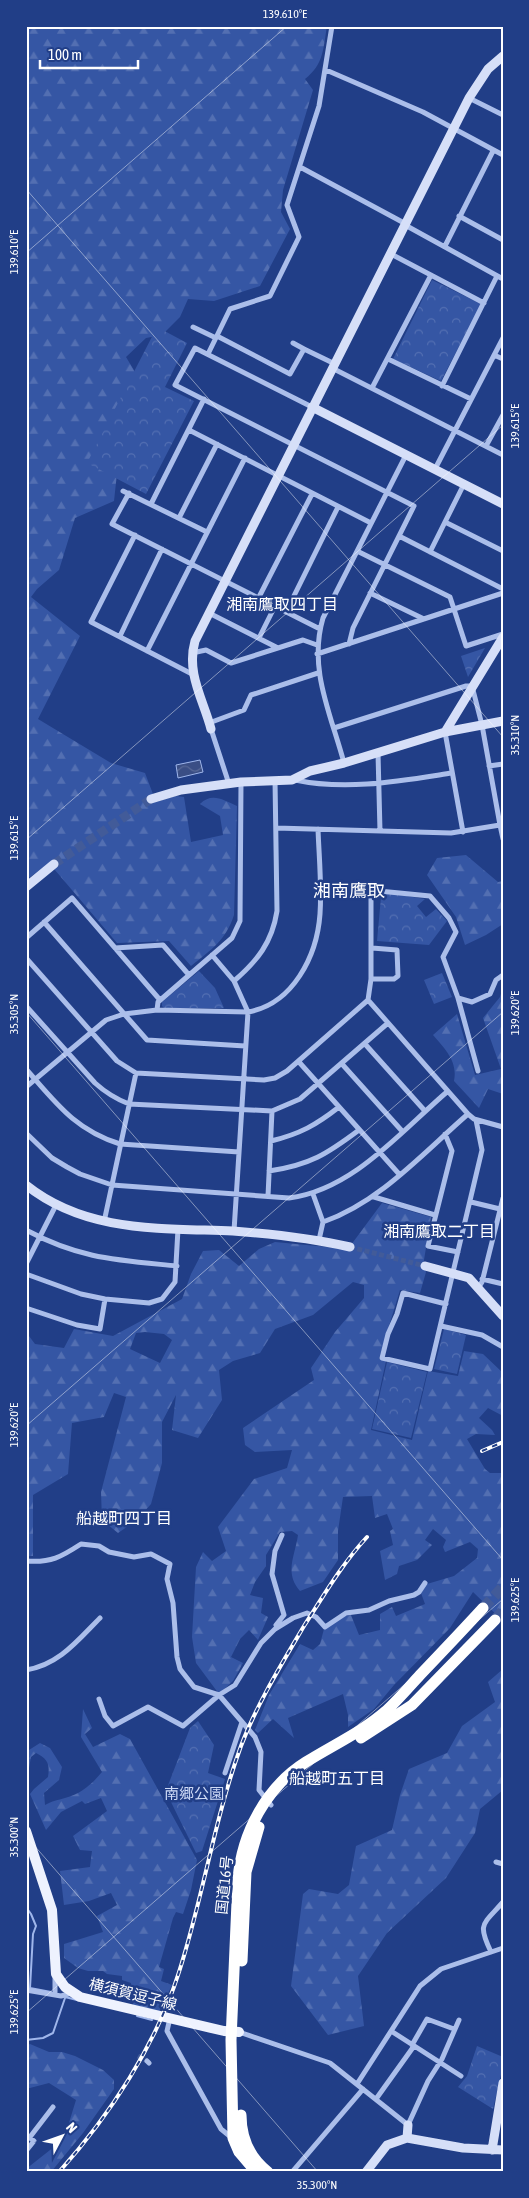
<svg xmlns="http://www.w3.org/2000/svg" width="529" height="2198" font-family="'Asap Condensed','Noto Sans JP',sans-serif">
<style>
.forest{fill:url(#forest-firs);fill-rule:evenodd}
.park{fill:url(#park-crowns)}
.water{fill:url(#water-waves);stroke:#9fb6eb}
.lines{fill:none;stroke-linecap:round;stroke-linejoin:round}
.stream{stroke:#9fb6eb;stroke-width:2}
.street-tunnel{stroke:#425b99;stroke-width:5;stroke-dasharray:5 2.5;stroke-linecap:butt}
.secondary-tunnel{stroke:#425b99;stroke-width:9;stroke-dasharray:9 4.5;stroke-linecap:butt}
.highway-tunnel{stroke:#425b99;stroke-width:11;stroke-dasharray:11 5.5;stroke-linecap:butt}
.street{stroke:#abbeea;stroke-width:5}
.secondary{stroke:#d6dff8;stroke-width:9}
.primary{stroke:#eef2fe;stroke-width:10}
.highway{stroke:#fff;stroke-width:11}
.rail-casing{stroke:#fff;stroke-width:4}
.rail{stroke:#213e87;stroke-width:2;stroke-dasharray:5.5;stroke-linecap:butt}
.ticks{fill:none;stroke:#fff;stroke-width:1;stroke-opacity:0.45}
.labels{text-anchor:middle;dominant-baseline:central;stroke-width:5;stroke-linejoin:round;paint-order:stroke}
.park-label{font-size:15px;fill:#cfdbf7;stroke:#213e87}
.street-label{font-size:15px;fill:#fff;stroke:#213e87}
.neighbourhood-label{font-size:16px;fill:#fff;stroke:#213e87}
.quarter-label{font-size:18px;fill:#fff;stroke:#213e87}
.neatline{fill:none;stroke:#fff;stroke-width:2}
.ticks-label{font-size:12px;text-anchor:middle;fill:#fff}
</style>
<defs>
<pattern id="forest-firs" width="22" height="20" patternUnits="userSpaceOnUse" patternTransform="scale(1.25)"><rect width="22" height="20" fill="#3556a4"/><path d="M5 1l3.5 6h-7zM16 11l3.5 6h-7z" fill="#536fb2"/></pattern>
<pattern id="park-crowns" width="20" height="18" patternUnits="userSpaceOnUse" patternTransform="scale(1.25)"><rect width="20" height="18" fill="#3556a4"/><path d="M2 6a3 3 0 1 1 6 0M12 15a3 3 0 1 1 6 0" fill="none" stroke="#536fb2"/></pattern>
<pattern id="water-waves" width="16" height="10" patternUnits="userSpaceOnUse" patternTransform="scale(1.25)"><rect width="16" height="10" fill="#3a4e85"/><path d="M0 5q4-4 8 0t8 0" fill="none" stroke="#586997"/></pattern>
</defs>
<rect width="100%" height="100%" fill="#213e87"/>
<!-- forest -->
<path class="forest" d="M26 26H327C323 49 324 64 305 79L313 90 283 190 281 212 290 229 260 286 214 301 188 299 180 317 162 335 146 338 126 357 138 377 118 464 114 501 75 518 59 570 37 589 31 597 80 636 38 719 111 763 145 773 156 802 176 796 184 797 191 842 223 835 220 816 200 804C212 792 223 800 237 806L234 915C226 940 211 950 191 966L169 941 117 943 49 863 26 880Z
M466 855 498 882 503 881V924L486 935 465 945 456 917 427 875 437 858Z
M503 987V1094L488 1089 479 1108 454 1081C458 1061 445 1049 433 1035L457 1014 475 1075 501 1069 483 1018 500 997Z
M382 1203 431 1217 423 1266 426 1272 420 1293 400 1290 381 1352 379 1359 386 1361 371 1430 412 1440 428 1371 458 1376 464 1351 483 1354 503 1373V1416L488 1408 479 1418 492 1430 495 1435 476 1434 467 1439 485 1469 490 1473H503V1621L473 1592 450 1628 394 1685 374 1709 348 1727V1715L343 1694 288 1718 294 1738 273 1719 258 1733 255 1730 269 1695 300 1644 313 1650 320 1644 324 1629 345 1616 351 1615 359 1635 380 1630V1614L392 1607 396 1616 425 1604 421 1593 427 1584 454 1576 477 1558 478 1549 470 1542 445 1552 443 1547 446 1540 433 1529 425 1540 432 1545 417 1560 399 1566 397 1574 385 1580 380 1551 393 1545 390 1531 393 1529 387 1514 375 1518 372 1496 343 1497 338 1531V1560L323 1582 300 1591C284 1573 295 1556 298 1535L292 1531 280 1532 266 1555V1566L255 1582 250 1595 263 1598 261 1613 268 1617 258 1640 249 1630 240 1639 231 1657 243 1663 233 1681 219 1694 196 1663 192 1637 196 1567 203 1552 212 1561 226 1551 218 1527 254 1479 287 1468 292 1450 255 1452 245 1445 243 1428 314 1380 311 1368 335 1332 364 1298V1285L353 1282 313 1315 275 1329 260 1353 233 1361 219 1370 222 1400 198 1438 172 1430 176 1395 162 1422V1463L151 1504 137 1520 118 1533 102 1520 101 1492 126 1397 114 1393 104 1417 72 1423 68 1474 33 1495V1556H26V1332L35 1344 64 1348 74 1329 113 1336 182 1299 191 1274 203 1251 219 1250 239 1266 259 1249 275 1242 348 1249ZM145 1332 164 1334 172 1340 160 1363 130 1349 136 1333Z
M503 1669V1790L480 1809 475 1833 446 1878 387 1933 358 1976 364 2026 328 2035 291 1986 303 1894 309 1889 338 1894 349 1885 356 1846 392 1830 400 1795 409 1769 447 1753 462 1726 495 1702 488 1682Z
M83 1709 92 1728 85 1734 93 1747 120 1734 130 1739 197 1860 191 1890 183 1914 176 1912 173 1918 159 1967 164 1969 161 1981 172 1985 159 2012 133 2005 134 1996 131 1992V1983L122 1980V1976L107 1974 103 1971H88L78 1968 64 1958V1944L103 1932 97 1916 117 1905 111 1893 89 1901 64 1905 60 1871 90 1867 92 1851 80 1850 73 1836 107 1811 101 1798 85 1804 82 1801 61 1812 46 1830 30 1794 34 1789 48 1777C50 1764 48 1759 36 1753L31 1757 29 1768 26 1770 29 1750 40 1743 50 1748 62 1767 59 1780 44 1793 45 1805C52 1801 58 1800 65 1798 81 1794 92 1784 102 1772L81 1737Z
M30 2044 49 2052H62L75 2056 103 2070 114 2080V2089L83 2133 51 2172H26V2169L64 2139 76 2100 49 2083 26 2089V2046Z"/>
<!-- park -->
<path class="park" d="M432 280 481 304 441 381 393 359Z
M157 327 187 343 165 387 194 401 146 494 87 463Z
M485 648 468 677 461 656Z
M388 893 425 899 417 906 426 917 436 909 447 921 429 945 377 941 381 897Z
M199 971 215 988 224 1008H164L162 1006V1002Z
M442 973 452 997 434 1004 424 980Z
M444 1329 466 1335 457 1374 434 1369Z
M387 1362 427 1372 411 1438 372 1429Z
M198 1721 214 1745 208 1773 225 1779 202 1851 196 1853 171 1802 167 1788 190 1728Z
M477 2046 503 2057V2066L493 2109 458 2087 467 2076Z"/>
<!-- water -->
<path class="water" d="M200 760 203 772 178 778 176 765Z"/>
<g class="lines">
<!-- stream -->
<path class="stream" d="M26 1907 31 1914 36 1926 33 1934 30 1988 51 1992
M65 1997 77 2000
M137 2016 152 2020
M26 2040 43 2038 53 2033 65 1998"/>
<!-- street-tunnel -->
<path class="street-tunnel" d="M350 1247 425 1266
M138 2056 147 2061"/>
<!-- secondary-tunnel -->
<path class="secondary-tunnel" d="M54 864 151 799"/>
<!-- highway-tunnel -->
<path class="highway-tunnel" d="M483 1608 503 1587
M495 1620 503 1611"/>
<!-- street -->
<path class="street" d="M326 70 423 112 503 155
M469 98 503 115
M300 167 406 224
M459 216 503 240
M405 225 503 279
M445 246 493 151
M391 254 484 303
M193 327 216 338
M217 336 290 374 304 349 335 364
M293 343 304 349
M208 354 230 309 270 296 299 237 287 205 319 106 332 26
M494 355 503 359
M388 359 471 399
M332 368 503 455
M442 386 497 276
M372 388 431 275
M312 407 195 348 175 385 414 506 353 628 349 644
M189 430 371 523
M486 446 503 415
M435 469 503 338
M123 491 207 532
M129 493 112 524 320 629
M151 504 204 399
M179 518 217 444
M445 522 503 551
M135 535 91 622 192 674
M399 536 503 589
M357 551 450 597 466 646 503 634
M430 552 464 484
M370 593 424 619
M259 597 312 494
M286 612 338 507
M209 613 276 647
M120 636 162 549
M259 638 275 606
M147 651 245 458
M192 653 206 650 231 663 303 640 317 645
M317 654 503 593
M209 723 244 710 251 695 318 673
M211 729 229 784
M445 732 463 832
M378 753 380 831
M344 763C331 714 308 669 323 618L406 455
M489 766 503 764
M295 780C347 791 400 781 452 773
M500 825 503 839
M276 828 451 833 500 825 482 725 472 686H466L334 728
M44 922 147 1040 245 1046
M26 938 72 898 160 1000
M115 948 163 945 189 975
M212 955 234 981 248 1012 234 1231
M26 958 117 1061 136 1073 264 1080 275 1078 287 1071 368 1000 371 979V895L379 891 430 896 449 918 456 932 443 957 458 998 472 1002 490 994 496 980 503 975
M371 979H394L398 976 397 950 372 948
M234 981C257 961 272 943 277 911L275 780
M458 998 478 1071
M368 1000 468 1114 474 1119 503 1127
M26 1006 95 1083C106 1093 116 1099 129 1104L272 1111 300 1099 388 1023
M157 1010 158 1002 232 938 240 921 241 782
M365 1044 425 1111
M299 1062 399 1174
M342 1064 402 1131
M26 1069C56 1103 75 1130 120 1144L239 1152
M26 1087 106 1020 124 1014 157 1010 248 1012C293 1004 317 956 320 914 322 886 319 857 318 829
M26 1133 52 1158 67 1167 80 1174 112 1185 289 1198C353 1190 401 1131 448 1091
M445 1134 452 1151 428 1246 458 1252
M271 1141C300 1134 316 1125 339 1107
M269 1171C310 1165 327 1154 359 1130
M313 1194 323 1222 319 1240
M268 1196 272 1111
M374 1197 435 1215
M471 1202 500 1209
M104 1222 136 1073
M323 1222C380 1202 423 1153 468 1114
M26 1230C80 1259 117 1260 177 1266
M26 1264 56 1205
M26 1274 81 1294 105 1299 149 1303 162 1299 175 1282 178 1229
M482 1279 503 1284
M478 1288 482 1282 503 1198
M446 1304 403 1293 397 1314 388 1334 382 1358 430 1369 482 1150 476 1120
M26 1308 77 1325 100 1329 105 1299
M441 1326 482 1335 503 1347
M26 1561C51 1563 61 1557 81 1544L99 1546 109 1552 134 1557 151 1554 170 1564 167 1579 173 1603 177 1657 180 1669 194 1687 219 1695 255 1737 261 1752 259 1790 271 1805
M276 1625 284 1615 272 1574 275 1551 282 1535
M26 1670C59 1665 78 1640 100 1618
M99 1699 105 1716 113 1726 148 1707 183 1726 219 1695 235 1685 261 1643 275 1629 293 1618 307 1613 316 1617 325 1627 346 1613 369 1610 389 1601 414 1595 419 1592 425 1583
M225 1773 242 1722
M496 1862 503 1864
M491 1952C477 1923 483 1925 503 1902
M26 1990 61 1996 72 1993
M55 1995V1974
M170 2018 167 2031 221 2129 232 2138
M391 2031 461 2076
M239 2032 330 2063 408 2125 428 2081 442 2059 459 2020
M412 2045 427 2019 454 2029
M147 2061 149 2063
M357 2084 420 1986 441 1969 503 1948
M376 2099 414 2046
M26 2135 34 2141 26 2151
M30 2137 53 2107
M292 2172 363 2089"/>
<!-- secondary -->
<path class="secondary" d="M312 407 503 504
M211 729C203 699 186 673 195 641L469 98 488 69 503 56
M445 732 503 637
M151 799 181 790 241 782 292 780 310 771 344 763 445 732 503 721
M26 887 54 864
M26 1185C86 1233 161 1228 233 1231 273 1234 311 1238 350 1247
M425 1266 469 1278 503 1316
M407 2138 408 2125
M492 2150 503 2083
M366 2172 387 2145 407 2138 463 2148 503 2150"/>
<!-- primary -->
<path class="primary" d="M26 1831 52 1910 56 1974 65 1987 80 1997 224 2031 239 2032"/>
<!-- highway -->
<path class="highway" d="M361 1738 412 1705 495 1620
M242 1961 246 1872 259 1827
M241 2115C241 2138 249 2157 268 2172
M256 2172 239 2152 233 2138 231 2040 238 1879C242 1833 266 1787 306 1762 333 1745 362 1732 386 1711 398 1700 409 1687 420 1675 441 1653 462 1631 483 1608"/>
<defs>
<path id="rail" d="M482 1451 503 1442
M59 2172C110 2115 156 2045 179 1972 203 1898 214 1820 241 1746 257 1704 281 1665 304 1626 324 1595 342 1564 367 1537"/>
</defs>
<!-- rail casing -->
<use href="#rail" class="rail-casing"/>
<!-- rail -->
<use href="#rail" class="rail"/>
</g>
<!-- ticks -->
<path class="ticks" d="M26 189 503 737M26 253 287 26M26 840 503 425M26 1012 503 1560M26 1426 503 1012M26 1836 318 2172M26 2013 503 1599"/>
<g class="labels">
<!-- park labels -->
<g class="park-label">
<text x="194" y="1793">南郷公園</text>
</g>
<!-- street labels -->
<g class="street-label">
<text transform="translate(224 1885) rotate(-84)">国道16号</text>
<text transform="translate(133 1994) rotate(14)">横須賀逗子線</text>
</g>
<!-- neighbourhood labels -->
<g class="neighbourhood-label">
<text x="282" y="604">湘南鷹取四丁目</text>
<text x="439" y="1231">湘南鷹取二丁目</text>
<text x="124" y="1518">船越町四丁目</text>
<text x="337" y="1778">船越町五丁目</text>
</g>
<!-- quarter labels -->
<g class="quarter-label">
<text x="349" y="890">湘南鷹取</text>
</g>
</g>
<!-- border -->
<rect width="529" height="2198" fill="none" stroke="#213e87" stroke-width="55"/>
<!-- north arrow -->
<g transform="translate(62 2136) rotate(49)" stroke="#213e87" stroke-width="4" paint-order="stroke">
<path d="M0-4L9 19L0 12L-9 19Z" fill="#ffffff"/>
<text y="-8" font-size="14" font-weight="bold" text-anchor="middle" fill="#ffffff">N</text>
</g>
<!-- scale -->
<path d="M40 60v8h98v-8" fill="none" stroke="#ffffff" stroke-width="2.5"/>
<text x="48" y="60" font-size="15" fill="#ffffff" stroke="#213e87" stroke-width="4" paint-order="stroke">100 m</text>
<rect x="28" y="28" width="474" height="2142" class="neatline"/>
<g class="ticks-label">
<text x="285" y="18">139.610°E</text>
<text transform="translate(14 252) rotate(-90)" y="4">139.610°E</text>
<text transform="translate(515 426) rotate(-90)" y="4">139.615°E</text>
<text transform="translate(515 735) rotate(-90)" y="4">35.310°N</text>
<text transform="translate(14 838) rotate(-90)" y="4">139.615°E</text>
<text transform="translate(515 1013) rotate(-90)" y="4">139.620°E</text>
<text transform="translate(14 1014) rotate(-90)" y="4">35.305°N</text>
<text transform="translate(14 1425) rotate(-90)" y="4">139.620°E</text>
<text transform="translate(515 1600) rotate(-90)" y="4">139.625°E</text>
<text transform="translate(14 1837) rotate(-90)" y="4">35.300°N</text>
<text transform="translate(14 2012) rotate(-90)" y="4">139.625°E</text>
<text x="317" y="2189">35.300°N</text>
</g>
</svg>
